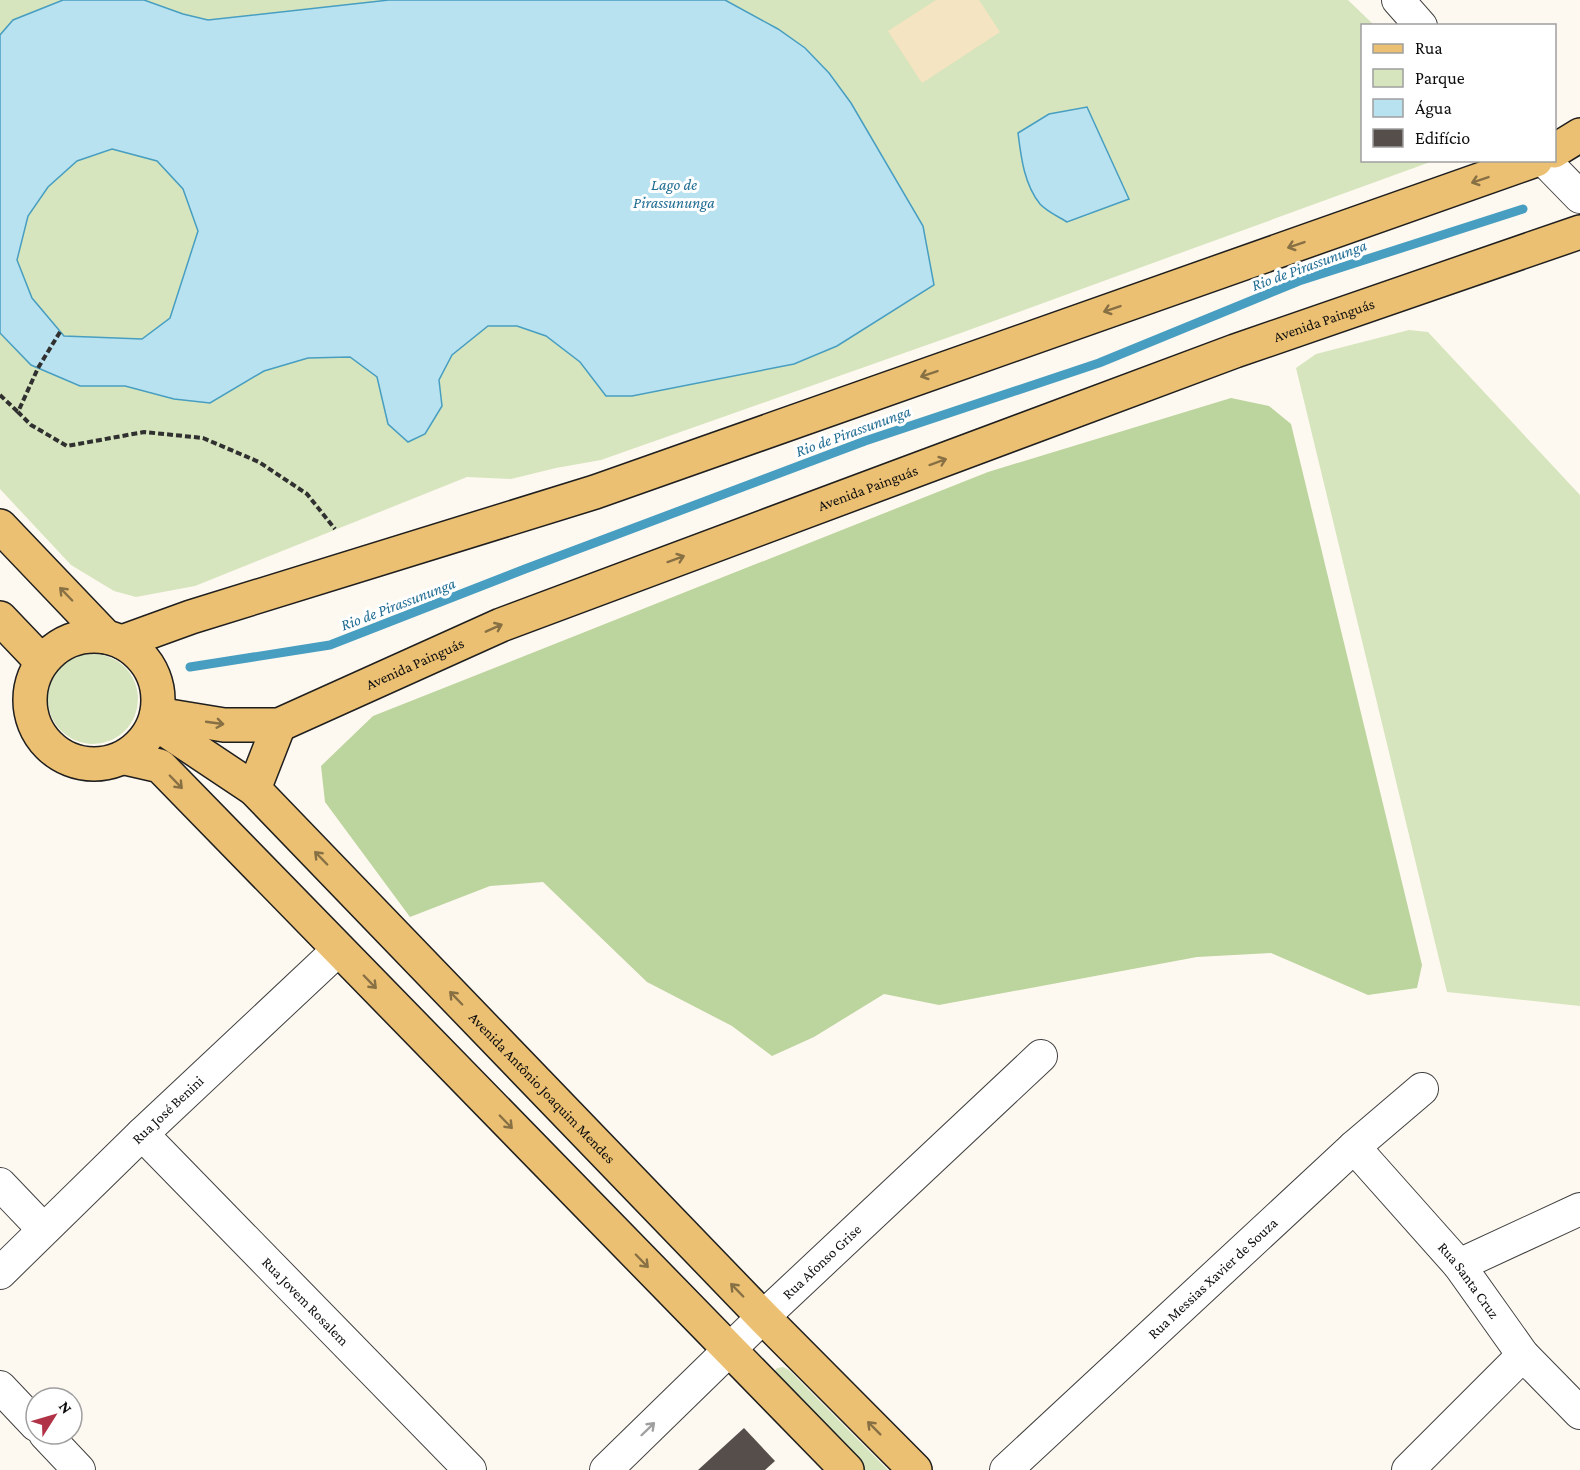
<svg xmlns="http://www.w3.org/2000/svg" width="1580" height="1470" font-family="'Crimson Pro',serif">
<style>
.green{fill:#d6e5bd}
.forest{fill:#bcd49d}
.sand{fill:#f5e4c1}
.water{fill:#b9e2f0;stroke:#479ec1;stroke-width:1.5;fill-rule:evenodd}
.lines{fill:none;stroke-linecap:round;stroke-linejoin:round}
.stream{stroke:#479ec1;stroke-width:9}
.building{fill:#554e4b}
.minor-casing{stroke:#414141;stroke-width:34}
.major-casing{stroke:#1f1f1f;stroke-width:36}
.path{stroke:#303030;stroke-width:4;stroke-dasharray:6 3;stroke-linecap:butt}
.minor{stroke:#fff;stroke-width:32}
.major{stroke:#ecc072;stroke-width:33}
.oneway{stroke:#887045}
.oneway2{stroke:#9f9f9f}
.labels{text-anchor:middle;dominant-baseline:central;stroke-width:6;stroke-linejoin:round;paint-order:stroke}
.street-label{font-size:15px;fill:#0e0e0e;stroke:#fff}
.water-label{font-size:16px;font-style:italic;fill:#236f94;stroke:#fff}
</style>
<rect width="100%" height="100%" fill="#fef9f0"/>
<!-- green -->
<path class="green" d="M0 0H1348L1374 25 1362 26V160L1433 161 958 334 601 460 556 468 511 479 467 477 195 586 136 597 114 591 71 565 0 489Z
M1409 330 1428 332 1580 495V1006L1447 992 1296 368 1316 354Z
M48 699a45 45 0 1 1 90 0a45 45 0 1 1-90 0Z
M783 1367 789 1370 888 1470H863L774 1372 777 1368Z"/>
<!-- forest -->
<path class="forest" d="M1231 398 1269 406 1291 424 1422 965 1417 988 1368 995 1271 953 1197 957 939 1005 884 994 814 1037 772 1056 732 1026 647 982 543 882 490 886 410 917 325 802 321 766 373 716 988 472Z"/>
<!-- sand -->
<path class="sand" d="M936 0H979L1000 32 922 83 888 31Z"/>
<!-- water -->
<path class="water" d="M63 0H144L183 14 208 20 389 0H725L778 29 805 48 829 73 851 103 923 226 934 285 837 346 794 364 632 396H606L580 362 546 336 517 326H488L452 355 439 380 442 406 425 434 408 442 388 424 377 377 350 357 308 358 264 371 210 403 174 399 125 386H80L31 365 0 333V35L13 20ZM112 149 157 161 183 189 198 231 170 318 142 339 64 336 32 298 17 260 28 216 48 187 77 161Z
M1087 107 1129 199 1067 222C1059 217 1046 211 1040 204 1024 184 1021 157 1018 133L1049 114Z"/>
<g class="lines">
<!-- stream -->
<path class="stream" d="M190 667 330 645 525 569 865 441 1099 363 1299 281 1523 209"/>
</g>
<!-- building -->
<path class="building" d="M744 1428 775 1461 765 1470H698Z"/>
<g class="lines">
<defs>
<g id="minor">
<path d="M1398 0 1421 26"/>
<path d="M1544 160 1580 197"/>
<path id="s1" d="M142 1134 470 1470"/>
<path id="s2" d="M1354 1147 1459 1265 1523 1355 1580 1413"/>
<path d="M0 1184 43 1229"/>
<path d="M1459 1265 1580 1209"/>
<path id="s3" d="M0 1273 142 1134 338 950"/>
<path d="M0 1387 36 1425"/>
<path d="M45 1434 79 1470"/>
<path id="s4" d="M606 1470 763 1317 1041 1056"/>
<path id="s5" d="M1006 1470 1354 1147 1422 1089"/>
<path d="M1408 1470 1523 1355"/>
</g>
<g id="major">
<path d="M1554 151 1580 135"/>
<path d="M0 526 106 637"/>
<path d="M0 618 42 662"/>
<circle cx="94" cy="700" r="64"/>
<path d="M122 642 191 617 595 492 1536 160"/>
<path id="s6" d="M157 714 224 725H279L501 625 1235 351 1580 232"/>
<path id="s7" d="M155 723 254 789 763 1317 915 1470"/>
<path d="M125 758 160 766 847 1470"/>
<path d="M254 789 279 725"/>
</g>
</defs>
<!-- minor casing -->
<use href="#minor" class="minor-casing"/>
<!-- major casing -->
<use href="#major" class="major-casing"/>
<!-- path -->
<path class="path" d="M60 332 38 368 18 412 31 425 67 446 144 432 203 438 259 462 307 494 335 529
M0 395 18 412"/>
<!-- minor -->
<use href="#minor" class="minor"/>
<!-- major -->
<use href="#major" class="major"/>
</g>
<!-- one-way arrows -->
<defs><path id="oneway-shaft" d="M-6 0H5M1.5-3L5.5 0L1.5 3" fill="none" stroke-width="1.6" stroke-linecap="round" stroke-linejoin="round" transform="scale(1.5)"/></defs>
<g class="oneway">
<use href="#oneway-shaft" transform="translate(1480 180) rotate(161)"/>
<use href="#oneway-shaft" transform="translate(1296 245) rotate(161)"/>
<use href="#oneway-shaft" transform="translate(1112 309) rotate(161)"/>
<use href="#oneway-shaft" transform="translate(929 374) rotate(161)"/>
<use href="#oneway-shaft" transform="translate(938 462) rotate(-20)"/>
<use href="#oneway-shaft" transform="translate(676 559) rotate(-20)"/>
<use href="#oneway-shaft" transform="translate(66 594) rotate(-134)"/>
<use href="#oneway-shaft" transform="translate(494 628) rotate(-24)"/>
<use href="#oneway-shaft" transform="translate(215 723) rotate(8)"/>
<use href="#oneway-shaft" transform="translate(176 782) rotate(46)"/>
<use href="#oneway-shaft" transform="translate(321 858) rotate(-134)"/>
<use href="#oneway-shaft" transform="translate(370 982) rotate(46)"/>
<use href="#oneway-shaft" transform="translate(456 998) rotate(-134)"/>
<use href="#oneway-shaft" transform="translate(506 1122) rotate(46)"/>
<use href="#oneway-shaft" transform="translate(642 1261) rotate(46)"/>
<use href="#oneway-shaft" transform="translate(737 1290) rotate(-134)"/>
<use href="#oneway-shaft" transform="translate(874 1428) rotate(-135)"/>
</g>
<use class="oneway2" href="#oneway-shaft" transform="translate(648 1429) rotate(-44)"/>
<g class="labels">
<!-- street labels -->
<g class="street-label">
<text stroke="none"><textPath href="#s6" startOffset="1244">Avenida Painguás</textPath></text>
<text stroke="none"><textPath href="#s6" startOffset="758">Avenida Painguás</textPath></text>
<text stroke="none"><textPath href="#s6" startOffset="272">Avenida Painguás</textPath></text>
<text stroke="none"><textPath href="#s7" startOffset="534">Avenida Antônio Joaquim Mendes</textPath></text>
<text stroke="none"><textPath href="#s3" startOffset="234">Rua José Benini</textPath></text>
<text stroke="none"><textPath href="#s4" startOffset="300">Rua Afonso Grise</textPath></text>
<text stroke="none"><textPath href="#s5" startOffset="282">Rua Messias Xavier de Souza</textPath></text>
<text stroke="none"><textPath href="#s2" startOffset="176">Rua Santa Cruz</textPath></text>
<text stroke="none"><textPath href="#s1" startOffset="234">Rua Jovem Rosalem</textPath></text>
</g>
<!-- water labels -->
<g class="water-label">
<text x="674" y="184">Lago de<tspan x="674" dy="18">Pirassununga</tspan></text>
<text transform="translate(1309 265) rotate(-20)">Rio de Pirassununga</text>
<text transform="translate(853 431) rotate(-20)">Rio de Pirassununga</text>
<text transform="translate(398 604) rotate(-21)">Rio de Pirassununga</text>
</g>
</g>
<!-- legend -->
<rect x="1361" y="24" width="195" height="138" fill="#ffffff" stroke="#9f9f9f" stroke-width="1.5"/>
<rect x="1373" y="44" width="30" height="9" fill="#ecc072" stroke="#9f9f9f" stroke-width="1.5"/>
<text x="1415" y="54" font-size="18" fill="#0e0e0e">Rua</text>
<rect x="1373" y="69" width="30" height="18" fill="#d6e5bd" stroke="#9f9f9f" stroke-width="1.5"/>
<text x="1415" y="84" font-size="18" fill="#0e0e0e">Parque</text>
<rect x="1373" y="99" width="30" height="18" fill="#b9e2f0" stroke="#9f9f9f" stroke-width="1.5"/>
<text x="1415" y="114" font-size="18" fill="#0e0e0e">Água</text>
<rect x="1373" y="129" width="30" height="18" fill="#554e4b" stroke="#9f9f9f" stroke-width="1.5"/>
<text x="1415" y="144" font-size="18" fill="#0e0e0e">Edifício</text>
<!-- north arrow -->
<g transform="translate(54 1416) rotate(53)"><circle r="28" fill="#ffffff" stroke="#9f9f9f" stroke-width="1.5"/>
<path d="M0-4.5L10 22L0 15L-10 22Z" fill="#b13347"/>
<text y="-9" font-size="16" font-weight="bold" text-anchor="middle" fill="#0e0e0e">N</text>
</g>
</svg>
